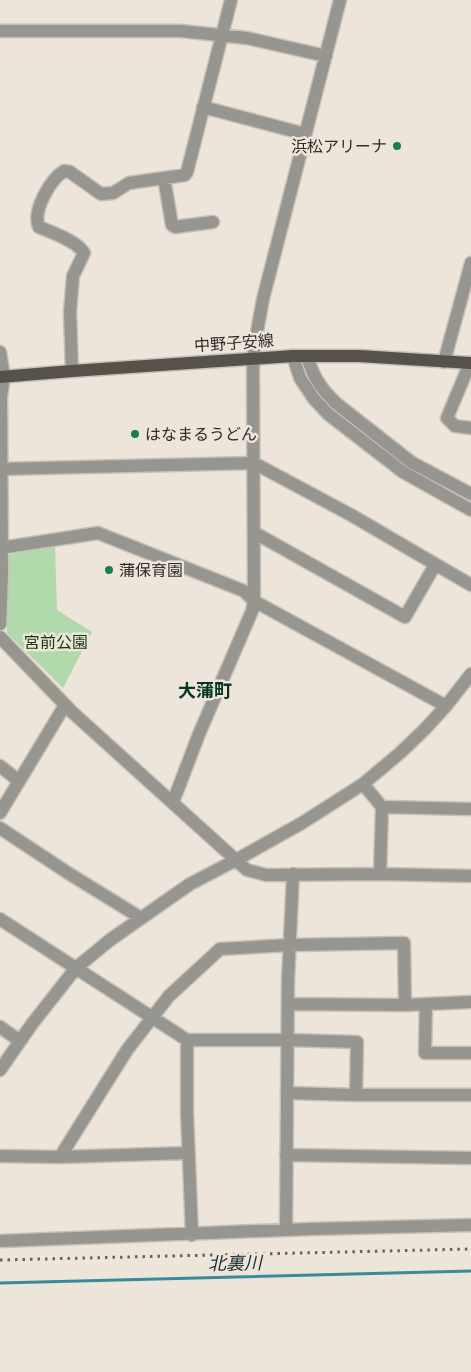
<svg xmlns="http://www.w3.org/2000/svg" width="471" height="1372" font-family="'Space Grotesk','Noto Sans JP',sans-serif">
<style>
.green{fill:#b2d9ab}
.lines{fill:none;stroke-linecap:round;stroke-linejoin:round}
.stream{stroke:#3a8a9b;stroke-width:3}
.minor-casing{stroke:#c7c0b6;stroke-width:15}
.major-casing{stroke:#c7c0b6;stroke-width:15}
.minor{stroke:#979590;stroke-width:12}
.major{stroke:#56524a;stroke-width:12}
.rail{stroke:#66625c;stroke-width:3;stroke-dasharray:2.5 5;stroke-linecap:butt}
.poi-dot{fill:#177d57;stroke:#ede5da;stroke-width:2}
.labels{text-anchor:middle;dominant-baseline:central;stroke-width:5;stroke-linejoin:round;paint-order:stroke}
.poi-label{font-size:16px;fill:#2f2c28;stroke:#ede5da;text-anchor:start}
.street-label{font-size:16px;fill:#2f2c28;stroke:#ede5da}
.park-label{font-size:16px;fill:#14390d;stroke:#ede5da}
.neighbourhood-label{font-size:18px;font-weight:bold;fill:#063624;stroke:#ede5da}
.water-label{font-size:18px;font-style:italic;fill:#192d32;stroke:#ede5da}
</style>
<rect width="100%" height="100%" fill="#ede5da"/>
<!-- green -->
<path class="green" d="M55 546 57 610 92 632 63 688 7 633 8 555Z"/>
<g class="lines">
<!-- stream -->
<path class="stream" d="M304 369 309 377
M311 383 322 398
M328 404 384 449
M0 1283 471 1271"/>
<defs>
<path id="minor" d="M0 31H181L247 38 326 56
M203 107 305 134
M164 178 172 225 175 227 213 222
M0 352 4 377 1 396 2 575 0 624
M293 356 300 378 314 399 328 414 403 472 471 510
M307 356C313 377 321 389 337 404L411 462 471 494
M444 362 471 263
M470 363 447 418 455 426 471 428
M72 371 70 312 73 276 84 253C77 241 51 232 39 227 32 211 50 180 64 171L70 172 101 194 113 193 129 183 185 175 187 172 231 0
M0 469 254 463 351 515 471 585
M255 533 405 617 435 565
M0 548 98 533 244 591 254 601 446 706
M0 637 72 712 247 870 266 875 380 874 471 876
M0 766 19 781
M363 784 382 807 380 874
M173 802 199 734 252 611 254 601 253 371 254 348 263 299 340 0
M382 807 471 809
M0 813 65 705
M0 828 68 873 141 918
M0 919 187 1040V1112L192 1235
M288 1004 405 1005
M426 1004 425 1053H471
M0 1027 20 1041
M187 1040H288L357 1042 356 1095H471
M0 1070 32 1024 76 968 110 940 190 884 236 860 302 823 363 784 400 753 425 729 446 706 471 674
M287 1093 356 1095
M286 1155 471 1158
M0 1156 60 1157 188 1153
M60 1157 127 1050 169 996 220 949 290 945 404 943 405 1005 471 1002
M286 1230 288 980 293 874
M0 1241 310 1229 471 1225"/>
<path id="major" d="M0 377 72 371 293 356H359L471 363"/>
</defs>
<!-- minor casing -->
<use href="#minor" class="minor-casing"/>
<!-- major casing -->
<use href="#major" class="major-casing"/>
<!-- minor -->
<use href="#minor" class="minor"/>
<!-- major -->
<use href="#major" class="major"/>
<!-- rail -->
<path class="rail" d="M0 1260 471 1249"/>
</g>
<!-- markers -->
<g class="poi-dot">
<circle cx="397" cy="146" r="5"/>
<circle cx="135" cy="434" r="5"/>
<circle cx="109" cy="570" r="5"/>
</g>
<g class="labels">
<!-- poi labels -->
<g class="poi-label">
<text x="387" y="146" text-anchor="end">浜松アリーナ</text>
<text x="145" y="434">はなまるうどん</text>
<text x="119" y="570">蒲保育園</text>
</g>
<!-- street labels -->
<g class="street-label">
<text transform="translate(234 343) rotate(-4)">中野子安線</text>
</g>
<!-- park labels -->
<g class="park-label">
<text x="56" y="642">宮前公園</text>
</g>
<!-- neighbourhood labels -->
<g class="neighbourhood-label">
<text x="205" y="690">大蒲町</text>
</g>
<!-- water labels -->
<g class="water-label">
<text transform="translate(235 1263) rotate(-1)">北裏川</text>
</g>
</g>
</svg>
